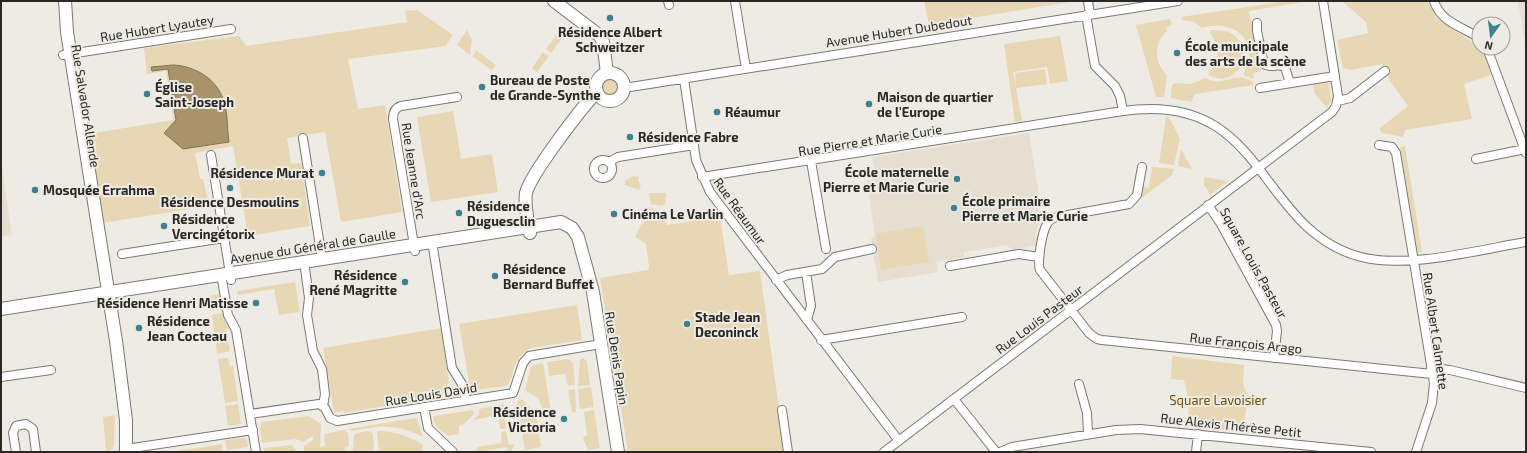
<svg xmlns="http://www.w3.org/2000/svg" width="1527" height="453" font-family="'Exo 2',sans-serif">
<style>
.built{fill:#e5ded1}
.green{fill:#e8d7b5}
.water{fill:#a8936a;stroke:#827356}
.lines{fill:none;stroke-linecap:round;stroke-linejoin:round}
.street-casing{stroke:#7b7873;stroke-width:10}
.secondary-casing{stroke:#7b7873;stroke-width:14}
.street{stroke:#fff;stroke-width:8}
.secondary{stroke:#fff;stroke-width:12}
.poi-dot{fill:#3d8190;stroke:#eeebe4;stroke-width:1.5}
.labels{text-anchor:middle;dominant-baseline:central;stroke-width:4;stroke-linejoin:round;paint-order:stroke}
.street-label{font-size:13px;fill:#292826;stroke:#eeebe4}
.poi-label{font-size:13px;font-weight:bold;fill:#292826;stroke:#eeebe4;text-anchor:start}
.park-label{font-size:13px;fill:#6f5102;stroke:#eeebe4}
</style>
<rect width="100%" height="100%" fill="#eeebe4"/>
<!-- built -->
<path class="built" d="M1518 1H1526V49Z
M1029 133 1038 189 1037 206 1042 218 1035 234 1037 236 1035 247 1031 246 1012 250 1007 245 964 252V257L937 262 938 272 878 282 871 238 875 237 867 181 876 179 872 157Z
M1 162 12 235 1 237Z"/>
<!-- green -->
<path class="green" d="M924 1H1076L929 25Z
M1286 1H1309L1249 11 1261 71 1253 73 1254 79 1243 75C1261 42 1236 18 1202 28L1194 22 1182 20 1181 17Z
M1342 1H1428L1437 19 1479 46 1483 52 1491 75 1464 84 1472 119 1405 130 1403 137 1382 133 1379 129 1408 106 1390 81 1382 64 1351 70 1343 68 1337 40 1368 33 1366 22Z
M417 10 453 35 446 46 348 59 358 109 385 105 402 212 341 222 325 132 287 138 291 164 301 163 310 226 248 236 233 146 195 153 200 179H203L209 206 103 223 88 134 173 120 166 71 147 74 144 48 239 36 246 46 407 22 405 11Z
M1170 19 1172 24 1166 28 1167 31C1153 44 1154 61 1167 76L1164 97H1156L1136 25Z
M467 30 472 40 470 55 457 45Z
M1210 30C1218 30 1228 30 1234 35 1249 47 1246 73 1226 78 1220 80 1214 77 1208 75 1215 66 1221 53 1215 42 1213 37 1210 35 1210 30Z
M557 34 562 38 551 53 546 49Z
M1060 36 1068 81 1050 84 1047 67 1013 72 1016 87 1015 73 1045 69 1047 84 1016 88 1022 121 1015 122 1004 44Z
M476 50 496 65 492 70 473 57Z
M543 52 549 56 537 72 532 68Z
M599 87a11 11 0 1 1 22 0a11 11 0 1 1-22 0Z
M1206 78C1219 87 1231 75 1244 78 1247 79 1251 81 1253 82V85L1195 94 1191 102 1171 98 1172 85 1175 83 1190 84Z
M1326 82 1329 83 1331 100 1327 108 1314 92 1313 84Z
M453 111 461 159 492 154 498 192 431 202 417 117Z
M1166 117H1169L1180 139 1174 165 1159 163Z
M1405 146 1422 252H1418L1410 218 1400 147Z
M1181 149 1192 169 1178 166Z
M1152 167 1174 169 1172 175 1143 197 1141 196 1142 187 1149 188Z
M633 176 639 177 638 181 641 186 639 190 625 185V181Z
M1204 177 1228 181 1210 195 1204 184Z
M649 193H666L665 204 662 206 651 204Z
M650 207 663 215 667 225 720 217 729 275 760 271 785 452H628L600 278 648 270 649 267 646 244 635 237Z
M923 226 929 262 881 270 876 234Z
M295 282 300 312 279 315 274 289 238 295 237 291Z
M221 294 224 309 211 311 208 296Z
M577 305 582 340 531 348C511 359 517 370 507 386L473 390 470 388 459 324Z
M224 313 226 323 232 328 226 329 230 351 217 354 212 315Z
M441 328 449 383 442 396 345 413 343 411 334 413 323 348Z
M1172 356 1244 365 1243 385 1248 395 1243 432 1184 425 1185 420H1188L1189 402 1184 380 1171 379Z
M228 358 230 366H233L238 401 225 403 218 359Z
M583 358 587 361 590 385 578 386 580 360Z
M568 359 573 363 575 385 568 386 565 374 549 376 547 362Z
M543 363 551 412 544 413 538 398 525 390 531 367 533 365Z
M591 387 594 407 580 409 578 389Z
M575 389 576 412 572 413 568 390Z
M522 399 536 414 541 447 525 450 517 402Z
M238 404 241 424 228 426 225 406Z
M502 404 506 406 507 409 503 410 506 429H500L498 415 473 420 479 414V409Z
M473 410 474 414 464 424 459 426V434L448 436C441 430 431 425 434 416Z
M594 410 600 448 588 450 583 438 587 435 584 412Z
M115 415 114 445 112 449 106 452 103 417Z
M309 416 321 424 320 447 325 446 324 434 345 430 348 433 349 446 344 448 347 452H304V446L313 440V436L303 442 296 439 262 443 260 428 262 422Z
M415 418 417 419 423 437C393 423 383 426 352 431L348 429Z
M370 431 373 434 374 450 353 452 354 435 357 433Z
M378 431C393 430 411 437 423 445L422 452H379L377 432Z
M506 431 509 445 515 444 511 452H507V447L477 452V447L502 443 501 432Z
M243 438 247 440 248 447 227 450 225 440Z
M222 444V451L220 452H171Z
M292 445 297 452H265L263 448Z"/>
<!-- water -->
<path class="water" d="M173 65C195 66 218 79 224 102 228 114 227 129 229 142L183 149 164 133 176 120 168 69 152 71 151 67Z"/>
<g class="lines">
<defs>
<path id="street" d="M668 1 669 5
M735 1 746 69
M1088 1 1090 15
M1434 1C1441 23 1462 26 1479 38
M1086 15 1095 66 1115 86 1120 96 1123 111
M1257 23V31L1264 64C1270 69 1278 63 1285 67L1290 83
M1487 48 1526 153
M63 55 231 29
M684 79 696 160 710 192 899 441
M624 88 1178 1
M1260 88 1335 76
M1338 101 1350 98 1385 71
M303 138 322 259
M1379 145 1392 147 1396 153 1434 383 1432 403 1416 452
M211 155 231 280
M1476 159 1525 149
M594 169a9 9 0 1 1 18 0a9 9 0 1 1-18 0Z
M811 161 826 249
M609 162 618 157 694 145
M1142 167 1137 195 1129 204 1057 217C1053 218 1049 220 1047 224 1042 232 1037 262 1040 270L1089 333 1097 339 1102 340 1432 374
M702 177 1123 111C1268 90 1255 229 1361 257 1407 269 1478 250 1526 242
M1208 205 1221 224 1276 325 1277 331 1274 358
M432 241 452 368 462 384 466 400
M415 251 393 119C393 112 395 108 401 106L457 97
M122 254 224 238
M304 261 309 298 307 315 313 351 322 369 325 394 323 406
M950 266 1019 254 1039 257
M806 272 811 306 807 320
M221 274 228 315 236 330 256 452
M776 280 787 275 822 269 835 257 872 249
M821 340 962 317
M1431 368 1450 370 1526 388
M1 377 51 370
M1079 384 1087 413 1088 434
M954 399 996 452
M424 407 428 428 453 452
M782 410 788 452
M250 414 319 404 325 408 330 418 337 421 513 393 523 363 529 356 601 344
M126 449 253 430
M16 452 13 433 16 426 26 424 33 429 36 452
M884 452 1332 112 1336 106 1338 96 1323 1
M1000 452 1012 447 1116 430 1140 429 1371 452
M1196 452 1198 434"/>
<path id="secondary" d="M65 1 67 32 116 341 126 420V452
M554 1 600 36 603 42 607 73
M596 87a14 14 0 1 1 28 0a14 14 0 1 1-28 0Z
M530 233C528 221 524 206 526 193 530 175 582 107 596 93
M1 309 561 222 572 228 578 237 593 292 618 452"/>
</defs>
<!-- street casing -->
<use href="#street" class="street-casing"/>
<!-- secondary casing -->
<use href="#secondary" class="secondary-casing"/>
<!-- street -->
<use href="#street" class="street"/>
<!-- secondary -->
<use href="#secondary" class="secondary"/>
</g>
<!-- markers -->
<g class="poi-dot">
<circle cx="610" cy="18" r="4"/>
<circle cx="1177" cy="53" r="4"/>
<circle cx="482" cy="87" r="4"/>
<circle cx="147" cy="94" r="4"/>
<circle cx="869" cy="104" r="4"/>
<circle cx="717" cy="112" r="4"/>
<circle cx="630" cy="137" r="4"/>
<circle cx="322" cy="173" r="4"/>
<circle cx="957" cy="179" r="4"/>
<circle cx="230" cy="188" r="4"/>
<circle cx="35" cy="190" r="4"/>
<circle cx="954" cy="208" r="4"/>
<circle cx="459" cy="213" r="4"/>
<circle cx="614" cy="214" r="4"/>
<circle cx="164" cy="226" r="4"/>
<circle cx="495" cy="276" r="4"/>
<circle cx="405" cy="282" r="4"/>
<circle cx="256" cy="303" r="4"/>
<circle cx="687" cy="324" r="4"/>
<circle cx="139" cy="328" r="4"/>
<circle cx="564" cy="419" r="4"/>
</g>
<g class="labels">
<!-- street labels -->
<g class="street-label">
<text transform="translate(157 28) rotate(-9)">Rue Hubert Lyautey</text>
<text transform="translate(899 31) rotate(-9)">Avenue Hubert Dubedout</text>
<text transform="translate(86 106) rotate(81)">Rue Salvador Allende</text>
<text transform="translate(870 140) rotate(-9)">Rue Pierre et Marie Curie</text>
<text transform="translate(414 171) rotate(81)">Rue Jeanne d'Arc</text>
<text transform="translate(740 211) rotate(54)">Rue Réaumur</text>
<text transform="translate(313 246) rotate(-9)">Avenue du Général de Gaulle</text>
<text transform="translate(1254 263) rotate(61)">Square Louis Pasteur</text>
<text transform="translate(1039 319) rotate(-37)">Rue Louis Pasteur</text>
<text transform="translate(1436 331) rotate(82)">Rue Albert Calmette</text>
<text transform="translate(1246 343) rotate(6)">Rue François Arago</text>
<text transform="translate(617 358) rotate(81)">Rue Denis Papin</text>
<text transform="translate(431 394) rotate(-9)">Rue Louis David</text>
<text transform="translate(1231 425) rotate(6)">Rue Alexis Thérèse Petit</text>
</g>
<!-- poi labels -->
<g class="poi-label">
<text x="610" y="32" text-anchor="middle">Résidence Albert<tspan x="610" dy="15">Schweitzer</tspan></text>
<text x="1185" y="46">École municipale<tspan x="1185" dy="15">des arts de la scène</tspan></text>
<text x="490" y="80">Bureau de Poste<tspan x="490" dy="15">de Grande-Synthe</tspan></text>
<text x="155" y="87">Église<tspan x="155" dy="15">Saint-Joseph</tspan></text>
<text x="877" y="97">Maison de quartier<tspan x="877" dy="15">de l'Europe</tspan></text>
<text x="725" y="112">Réaumur</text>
<text x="638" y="137">Résidence Fabre</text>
<text x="949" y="172" text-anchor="end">École maternelle<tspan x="949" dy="15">Pierre et Marie Curie</tspan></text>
<text x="314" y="173" text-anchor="end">Résidence Murat</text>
<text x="43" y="190">Mosquée Errahma</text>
<text x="962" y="201">École primaire<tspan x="962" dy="15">Pierre et Marie Curie</tspan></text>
<text x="230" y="202" text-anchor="middle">Résidence Desmoulins</text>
<text x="467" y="206">Résidence<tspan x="467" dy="15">Duguesclin</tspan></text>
<text x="622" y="214">Cinéma Le Varlin</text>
<text x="172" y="219">Résidence<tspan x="172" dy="15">Vercingétorix</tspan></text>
<text x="503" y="269">Résidence<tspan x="503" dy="15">Bernard Buffet</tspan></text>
<text x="397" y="275" text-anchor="end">Résidence<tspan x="397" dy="15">René Magritte</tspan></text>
<text x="248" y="303" text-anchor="end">Résidence Henri Matisse</text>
<text x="695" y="317">Stade Jean<tspan x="695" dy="15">Deconinck</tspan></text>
<text x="147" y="321">Résidence<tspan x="147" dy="15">Jean Cocteau</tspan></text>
<text x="556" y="412" text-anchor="end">Résidence<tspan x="556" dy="15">Victoria</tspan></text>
</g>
<!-- park labels -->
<g class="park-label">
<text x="1218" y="400">Square Lavoisier</text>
</g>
</g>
<!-- border -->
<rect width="1527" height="453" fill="none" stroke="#292826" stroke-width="4"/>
<!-- north arrow -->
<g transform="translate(1491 36) rotate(194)"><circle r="19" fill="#eeebe4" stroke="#9f9d98"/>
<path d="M0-3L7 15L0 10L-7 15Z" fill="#3d8190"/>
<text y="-6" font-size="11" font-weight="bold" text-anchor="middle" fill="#292826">N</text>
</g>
</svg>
